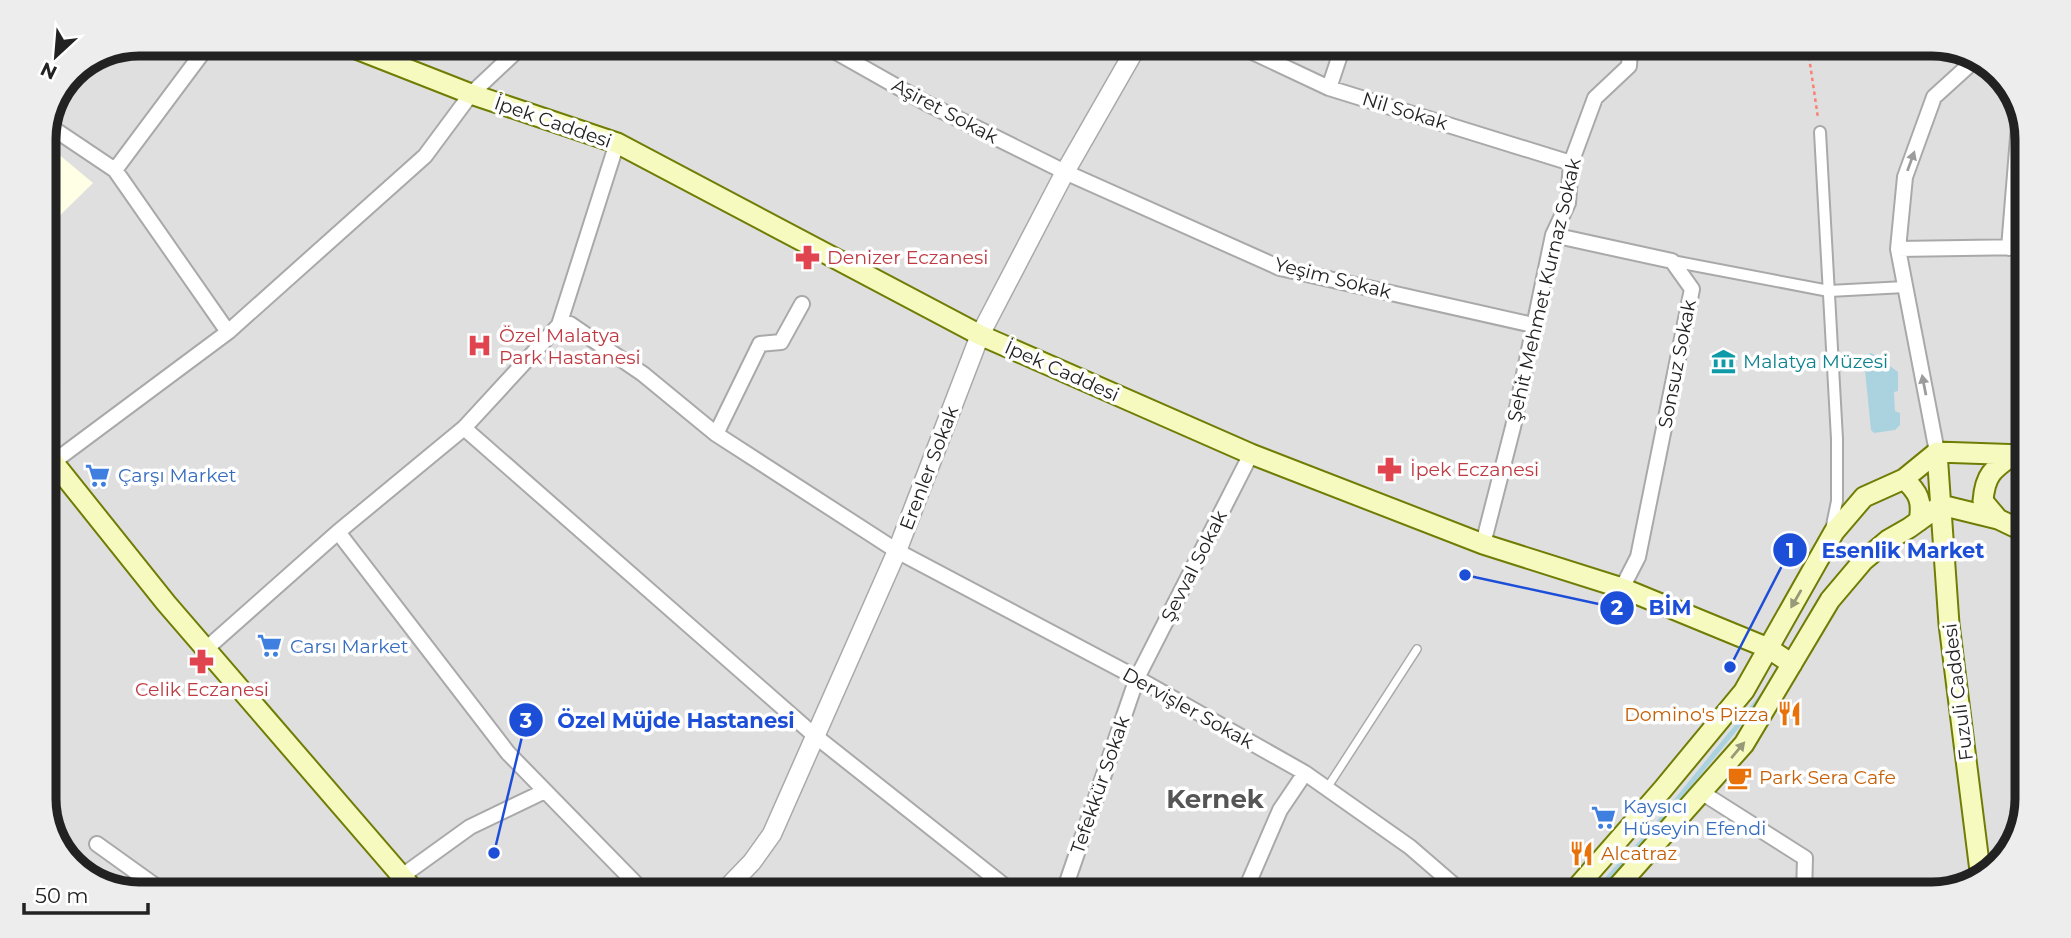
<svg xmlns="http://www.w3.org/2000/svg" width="2071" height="938" font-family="Montserrat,sans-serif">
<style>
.residential{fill:#e0dfdf}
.education{fill:#ffffe5}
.water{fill:#aad3df}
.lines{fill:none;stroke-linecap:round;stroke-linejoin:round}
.stream{stroke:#aad3df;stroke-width:5}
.service-casing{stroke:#a9a9a9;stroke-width:10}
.pedestrian-casing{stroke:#a9a9a9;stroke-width:14}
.minor-casing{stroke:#a9a9a9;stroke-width:18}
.tertiary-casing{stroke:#a9a9a9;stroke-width:21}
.secondary-casing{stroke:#707d05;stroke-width:23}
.path{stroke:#fa8072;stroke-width:2.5;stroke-dasharray:3.5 3.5;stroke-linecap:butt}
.service{stroke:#fff;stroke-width:7}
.pedestrian{stroke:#fff;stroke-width:10}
.minor{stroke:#fff;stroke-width:14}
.tertiary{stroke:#fff;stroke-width:18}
.secondary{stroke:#f7fabf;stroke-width:19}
.oneway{fill:#9c9c9c}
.oneway2{fill:#979978}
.labels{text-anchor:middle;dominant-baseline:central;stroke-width:7;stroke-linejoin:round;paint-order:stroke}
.street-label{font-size:19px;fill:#222;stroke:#fff}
.health-label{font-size:19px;fill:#be3a42;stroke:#fff;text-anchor:start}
.culture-label{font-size:19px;fill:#0d838f;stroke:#fff;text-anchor:start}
.shop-label{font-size:19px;fill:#366cbe;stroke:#fff;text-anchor:start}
.food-label{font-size:19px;fill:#c56008;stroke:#fff;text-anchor:start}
.district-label{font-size:26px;font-weight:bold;fill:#555;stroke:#fff}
.rim{fill:none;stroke:#222;stroke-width:9}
.leader{fill:none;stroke:#1d4ed8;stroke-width:2.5}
.callout-dot{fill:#1d4ed8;stroke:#fff;stroke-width:2.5}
.mark-label{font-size:21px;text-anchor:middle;font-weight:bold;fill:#fff}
.callout-label{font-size:21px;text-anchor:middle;font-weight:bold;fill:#1d4ed8;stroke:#fff;stroke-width:7;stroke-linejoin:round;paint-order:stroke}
</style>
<rect width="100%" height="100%" fill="#f2efe9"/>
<!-- residential -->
<path class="residential" d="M139 44 1969 51 2011 86 2027 133 2020 836 1985 878 1933 894 102 887 63 857 44 806V133L72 71Z"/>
<!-- education -->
<path class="education" d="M44 142 93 183 44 231Z"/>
<!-- water -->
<path class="water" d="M1871 353 1878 357 1879 361H1883L1898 372V391L1894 392 1895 411 1900 413V425L1895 430 1874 433 1871 430 1864 361 1866 355Z"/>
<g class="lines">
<!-- stream -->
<path class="stream" d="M1594 893 1650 833 1761 697"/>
<defs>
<path id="service" d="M1327 788 1417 649"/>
<path id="pedestrian" d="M1820 132 1837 439V501L1831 530
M1672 261 1829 291 1905 287"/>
<path id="minor" d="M827 47 926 103 1065 172 1280 268 1533 325
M1244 48 1329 88 1571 163
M1329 88 1342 49
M48 125 115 170
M617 143 559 325 464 428 814 735 1011 891
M1553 235 1672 261 1692 289 1638 557 1622 588
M2009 248 2020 113
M1898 249 2026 247
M559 325 570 324 643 374 716 434 897 551 1137 678 1305 773 1410 847 1462 892
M228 332 425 156 471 94 523 45
M716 434 760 344 781 342 802 304
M1937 452 1898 249 1905 177 1934 97 1977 58
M44 469 228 332 115 170 209 44
M338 532 464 428
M1483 544 1513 427 1553 235 1568 203 1571 163 1595 98 1629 66 1630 50
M206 649 338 532 508 753 641 889
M1701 792 1805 858 1804 894
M97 844 157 887
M402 876 470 827 545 791
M1064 891 1137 678 1251 454
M1245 891 1280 810 1305 773"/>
<path id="tertiary" d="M726 889 752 862 772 834 897 551 980 335 1065 172 1136 48"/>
<path id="secondary" d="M346 45 471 94 617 143 980 335 1251 454 1483 544 1622 588 1768 648 1792 664
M1937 452 1949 624 1981 879
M1937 452 2024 455
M44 457 54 463 166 603 412 888
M1904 479C1918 492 1923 501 1919 521
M1941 505 1998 519 2023 531
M1998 519 1983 501C1985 475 1992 470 2013 455
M1572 893 1663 789 1744 691 1834 532 1864 497 1904 479 1937 452
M1612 893 1744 744 1830 600 1863 561 1888 540 1909 528 1941 505"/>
</defs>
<!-- service casing -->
<use href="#service" class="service-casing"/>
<!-- pedestrian casing -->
<use href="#pedestrian" class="pedestrian-casing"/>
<!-- minor casing -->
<use href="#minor" class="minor-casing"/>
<!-- tertiary casing -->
<use href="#tertiary" class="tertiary-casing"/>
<!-- secondary casing -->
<use href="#secondary" class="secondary-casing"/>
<!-- path -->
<path class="path" d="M1808 50 1818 118"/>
<!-- service -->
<use href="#service" class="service"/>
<!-- pedestrian -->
<use href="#pedestrian" class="pedestrian"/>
<!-- minor -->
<use href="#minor" class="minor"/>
<!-- tertiary -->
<use href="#tertiary" class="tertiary"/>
<!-- secondary -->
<use href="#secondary" class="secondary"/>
</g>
<!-- one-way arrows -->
<defs><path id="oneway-solid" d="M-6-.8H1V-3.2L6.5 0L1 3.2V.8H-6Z" transform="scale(1.75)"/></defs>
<g class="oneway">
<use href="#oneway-solid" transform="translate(1911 161) rotate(-70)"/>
<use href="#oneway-solid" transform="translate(1924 385) rotate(-101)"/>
</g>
<g class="oneway2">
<use href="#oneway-solid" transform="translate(1796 599) rotate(120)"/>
<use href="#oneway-solid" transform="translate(1738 750) rotate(-50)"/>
</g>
<!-- icons -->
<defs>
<symbol id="pharmacy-bare" viewBox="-9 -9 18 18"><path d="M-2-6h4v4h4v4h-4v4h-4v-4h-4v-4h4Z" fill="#e0444e" stroke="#fff" stroke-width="2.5" paint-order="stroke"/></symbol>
<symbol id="hospital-bare" viewBox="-9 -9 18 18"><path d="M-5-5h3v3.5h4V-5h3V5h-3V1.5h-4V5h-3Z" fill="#e0444e" stroke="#fff" stroke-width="2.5" paint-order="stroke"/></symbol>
<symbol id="museum-bare" viewBox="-9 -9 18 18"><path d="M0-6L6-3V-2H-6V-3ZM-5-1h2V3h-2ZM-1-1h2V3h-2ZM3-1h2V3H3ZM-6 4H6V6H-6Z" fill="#0f9aa8" stroke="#fff" stroke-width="2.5" paint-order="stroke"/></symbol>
<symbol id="supermarket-bare" viewBox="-9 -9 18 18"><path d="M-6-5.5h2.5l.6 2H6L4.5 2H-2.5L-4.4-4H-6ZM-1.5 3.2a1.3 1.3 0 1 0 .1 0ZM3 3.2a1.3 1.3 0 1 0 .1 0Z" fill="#3f7fe0" stroke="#fff" stroke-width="2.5" paint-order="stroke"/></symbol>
<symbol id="restaurant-bare" viewBox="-9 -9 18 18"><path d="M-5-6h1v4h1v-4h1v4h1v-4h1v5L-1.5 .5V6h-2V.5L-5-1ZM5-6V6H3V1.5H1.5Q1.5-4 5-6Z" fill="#e8710a" stroke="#fff" stroke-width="2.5" paint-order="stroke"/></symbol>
<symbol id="cafe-bare" viewBox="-9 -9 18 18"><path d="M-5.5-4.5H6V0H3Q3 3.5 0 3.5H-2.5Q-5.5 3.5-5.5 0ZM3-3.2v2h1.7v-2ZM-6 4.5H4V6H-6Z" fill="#e8710a" stroke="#fff" stroke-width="2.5" paint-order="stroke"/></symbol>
</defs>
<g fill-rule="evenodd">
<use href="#pharmacy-bare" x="790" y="240" width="35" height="35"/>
<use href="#hospital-bare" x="462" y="328" width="35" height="35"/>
<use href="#museum-bare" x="1706" y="344" width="35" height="35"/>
<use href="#pharmacy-bare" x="1372" y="452" width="35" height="35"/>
<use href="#supermarket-bare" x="80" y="458" width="35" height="35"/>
<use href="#supermarket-bare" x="252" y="628" width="35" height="35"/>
<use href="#pharmacy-bare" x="184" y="644" width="35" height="35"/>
<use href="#restaurant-bare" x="1772" y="696" width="35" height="35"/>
<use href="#cafe-bare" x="1722" y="760" width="35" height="35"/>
<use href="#supermarket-bare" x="1586" y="800" width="35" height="35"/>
<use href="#restaurant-bare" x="1564" y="836" width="35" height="35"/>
</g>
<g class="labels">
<!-- street labels -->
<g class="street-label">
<text transform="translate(945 111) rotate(28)">Aşiret Sokak</text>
<text transform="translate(1405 111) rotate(17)">Nil Sokak</text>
<text transform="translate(553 122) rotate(19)">İpek Caddesi</text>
<text transform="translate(1333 278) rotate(14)">Yeşim Sokak</text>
<text transform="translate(1544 290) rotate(-77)">Şehit Mehmet Kurnaz Sokak</text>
<text transform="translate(1677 364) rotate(-79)">Sonsuz Sokak</text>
<text transform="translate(1062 371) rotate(24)">İpek Caddesi</text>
<text transform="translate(929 468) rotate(-69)">Erenler Sokak</text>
<text transform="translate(1194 566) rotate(-63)">Şevval Sokak</text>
<text transform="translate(1958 692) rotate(-97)">Fuzuli Caddesi</text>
<text transform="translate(1188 708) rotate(29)">Dervişler Sokak</text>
<text transform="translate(1100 785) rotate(-71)">Tefekkür Sokak</text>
</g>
<!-- health labels -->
<g class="health-label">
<text x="827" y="257">Denizer Eczanesi</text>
<text x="499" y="335">Özel Malatya<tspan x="499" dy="22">Park Hastanesi</tspan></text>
<text x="1410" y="469">İpek Eczanesi</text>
<text x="202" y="689" text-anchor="middle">Celik Eczanesi</text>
</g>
<!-- culture labels -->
<g class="culture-label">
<text x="1743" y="361">Malatya Müzesi</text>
</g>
<!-- shop labels -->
<g class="shop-label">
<text x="118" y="475">Çarşı Market</text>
<text x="290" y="646">Carsı Market</text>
<text x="1623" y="806">Kaysıcı<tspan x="1623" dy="22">Hüseyin Efendi</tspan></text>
</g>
<!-- food labels -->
<g class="food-label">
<text x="1769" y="714" text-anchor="end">Domino's Pizza</text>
<text x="1759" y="777">Park Sera Cafe</text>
<text x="1601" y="853">Alcatraz</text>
</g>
<!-- district labels -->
<g class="district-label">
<text x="1215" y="799">Kernek</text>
</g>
</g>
<!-- crop -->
<path d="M0 0H2071V938H0ZM139 56H1932A83 83 0 0 1 2015 139V799A83 83 0 0 1 1932 882H139A83 83 0 0 1 56 799V139A83 83 0 0 1 139 56Z" fill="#ededed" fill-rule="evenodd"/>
<path class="rim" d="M139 56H1932A83 83 0 0 1 2015 139V799A83 83 0 0 1 1932 882H139A83 83 0 0 1 56 799V139A83 83 0 0 1 139 56Z"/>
<!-- callouts -->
<path class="leader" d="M1730 667L1790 550M1465 575L1617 608M494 853L526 720"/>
<g class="callout-dot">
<circle cx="1730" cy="667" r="7"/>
<circle cx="1465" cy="575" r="7"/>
<circle cx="494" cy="853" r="7"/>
<circle cx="1790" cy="550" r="18"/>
<circle cx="1617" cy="608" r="18"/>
<circle cx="526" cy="720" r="18"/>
</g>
<g class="mark-label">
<text x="1790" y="558">1</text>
<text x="1617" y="615">2</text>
<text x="526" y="728">3</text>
</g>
<g class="callout-label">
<text x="1903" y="558">Esenlik Market</text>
<text x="1670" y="615">BİM</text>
<text x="676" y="728">Özel Müjde Hastanesi</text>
</g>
<!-- north arrow -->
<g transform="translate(56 56) rotate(206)" stroke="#ffffff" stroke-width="5" paint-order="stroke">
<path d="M0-5L12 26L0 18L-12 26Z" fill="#222222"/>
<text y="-10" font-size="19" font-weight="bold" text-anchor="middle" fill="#222222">N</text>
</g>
<!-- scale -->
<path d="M24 903v10h124v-10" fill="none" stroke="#222222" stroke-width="3.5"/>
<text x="35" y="903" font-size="21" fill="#222222" stroke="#ffffff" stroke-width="5" paint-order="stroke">50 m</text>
</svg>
